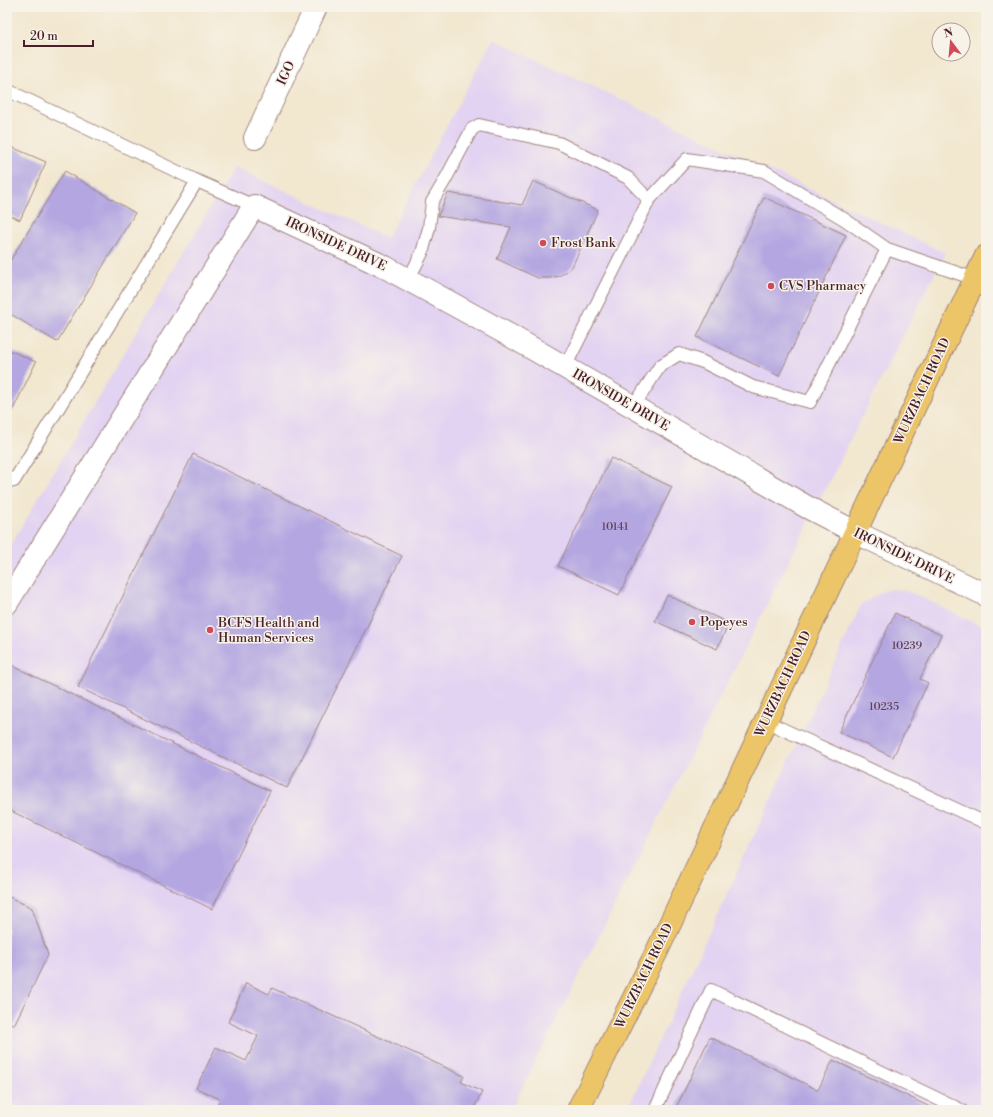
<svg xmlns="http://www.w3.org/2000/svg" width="993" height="1117" font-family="'Libre Bodoni',serif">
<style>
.built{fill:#e3d3f2}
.building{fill:#b3a6e1}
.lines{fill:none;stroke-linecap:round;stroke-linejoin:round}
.lane-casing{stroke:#9e837d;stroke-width:14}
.street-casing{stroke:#9e837d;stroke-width:24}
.primary-casing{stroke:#9e837d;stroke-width:24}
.lane{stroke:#fff;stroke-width:12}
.street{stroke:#fff;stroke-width:22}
.primary{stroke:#edc569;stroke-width:22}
.poi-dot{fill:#d1495b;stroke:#f7f3e8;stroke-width:1.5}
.labels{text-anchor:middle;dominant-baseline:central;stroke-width:3;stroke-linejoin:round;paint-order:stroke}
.number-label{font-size:11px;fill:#644158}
.street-label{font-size:13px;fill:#4a1f2b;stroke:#f7f3e8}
.poi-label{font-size:13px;fill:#4a1f2b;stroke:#f7f3e8;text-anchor:start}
</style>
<rect width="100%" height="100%" fill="#f7f3e8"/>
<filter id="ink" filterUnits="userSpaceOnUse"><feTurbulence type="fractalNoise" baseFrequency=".025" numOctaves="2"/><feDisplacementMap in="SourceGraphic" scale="8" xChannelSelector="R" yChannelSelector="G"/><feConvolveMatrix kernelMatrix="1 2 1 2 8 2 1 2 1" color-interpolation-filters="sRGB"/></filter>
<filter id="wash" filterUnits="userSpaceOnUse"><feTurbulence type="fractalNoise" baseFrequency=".012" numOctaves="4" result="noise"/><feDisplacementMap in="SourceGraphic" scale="16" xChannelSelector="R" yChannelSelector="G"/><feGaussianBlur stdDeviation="0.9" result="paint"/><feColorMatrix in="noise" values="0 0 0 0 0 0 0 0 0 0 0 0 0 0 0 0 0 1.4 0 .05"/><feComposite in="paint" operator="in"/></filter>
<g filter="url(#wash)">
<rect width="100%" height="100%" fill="#f2e7cf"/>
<!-- built -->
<path class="built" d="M493 39 945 253 511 1110H7V551L234 167 387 238Z
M892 589 902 590 912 593 986 628V1110H627L861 605 881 592Z"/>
<g id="blocks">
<!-- building -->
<path class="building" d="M7 145 46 162 20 220 7 214Z
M65 171 135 213 57 342 7 312V266Z
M533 181 598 210 572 267 567 271 559 276 550 278H538L497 259 511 227 438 216 448 193 522 205Z
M764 197 846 235 779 376 697 337Z
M7 349 36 362 7 422Z
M193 454 402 556 287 788 78 687Z
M611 458 672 487 619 595 558 566Z
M667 595 729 623 717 649 655 621Z
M895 613 941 635 920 679 928 683 893 757 839 732Z
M7 663 270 791 212 909 7 809Z
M7 896 32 908 48 955 14 1025 7 1021Z
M246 983 269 994 272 988 464 1076 461 1082 482 1092 473 1110H223L216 1107 220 1099 196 1088 216 1047 246 1061 258 1036 228 1022Z
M710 1037 818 1090 833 1060 936 1110H675Z"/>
</g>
</g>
<g filter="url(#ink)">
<use href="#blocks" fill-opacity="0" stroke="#9e837d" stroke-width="1"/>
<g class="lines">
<defs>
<path id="lane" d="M7 90 197 181 254 206
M408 280 422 253 429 228 432 202 445 180 472 129 479 125 559 143 628 178 649 200
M565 367 649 200 687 159 764 171 844 219 887 249
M633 407 660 366 679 354 703 362 753 387 810 402 887 249 975 279
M7 477 14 481 197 181
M765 721 986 823
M655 1110 711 990 961 1110"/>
<path id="street" d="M255 138 316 7
M7 603 254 206 385 267 509 335 807 507 855 532 986 595"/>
<path id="primary" d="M578 1110 658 949 986 256"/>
</defs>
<!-- lane casing -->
<use href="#lane" class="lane-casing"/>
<!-- street casing -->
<use href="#street" class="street-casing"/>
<!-- primary casing -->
<use href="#primary" class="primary-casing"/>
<!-- lane -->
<use href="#lane" class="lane"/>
<!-- street -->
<use href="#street" class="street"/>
<!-- primary -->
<use href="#primary" class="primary"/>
</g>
</g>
<!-- markers -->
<g class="poi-dot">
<circle cx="543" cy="243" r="4"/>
<circle cx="771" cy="286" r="4"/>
<circle cx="692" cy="622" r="4"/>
<circle cx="210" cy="630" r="4"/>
</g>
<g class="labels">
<!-- number labels -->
<g class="number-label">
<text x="615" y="527">10141</text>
<text x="907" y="646">10239</text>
<text x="884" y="707">10235</text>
</g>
<!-- street labels -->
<g class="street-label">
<text transform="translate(286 73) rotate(-65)">IGO</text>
<text transform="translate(336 244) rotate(25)">IRONSIDE DRIVE</text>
<text transform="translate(922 391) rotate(-65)">WURZBACH ROAD</text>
<text transform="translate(621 400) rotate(30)">IRONSIDE DRIVE</text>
<text transform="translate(904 556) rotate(26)">IRONSIDE DRIVE</text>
<text transform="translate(783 684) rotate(-65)">WURZBACH ROAD</text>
<text transform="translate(644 976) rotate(-64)">WURZBACH ROAD</text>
</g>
<!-- poi labels -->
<g class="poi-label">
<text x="551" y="243">Frost Bank</text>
<text x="779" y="286">CVS Pharmacy</text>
<text x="700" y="622">Popeyes</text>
<text x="218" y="623">BCFS Health and<tspan x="218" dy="15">Human Services</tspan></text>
</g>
</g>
<!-- margin -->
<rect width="993" height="1117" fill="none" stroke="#f7f3e8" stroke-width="24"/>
<!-- north arrow -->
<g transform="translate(951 42) rotate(344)"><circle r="19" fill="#f7f3e8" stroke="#b29e9c"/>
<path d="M0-3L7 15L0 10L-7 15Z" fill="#d1495b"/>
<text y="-6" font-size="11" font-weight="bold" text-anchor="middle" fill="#4a1f2b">N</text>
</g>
<!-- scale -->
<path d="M24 40v6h69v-6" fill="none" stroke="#4a1f2b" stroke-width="2"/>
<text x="30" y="40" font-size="12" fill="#4a1f2b" stroke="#f7f3e8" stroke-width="3" paint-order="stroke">20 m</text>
</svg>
